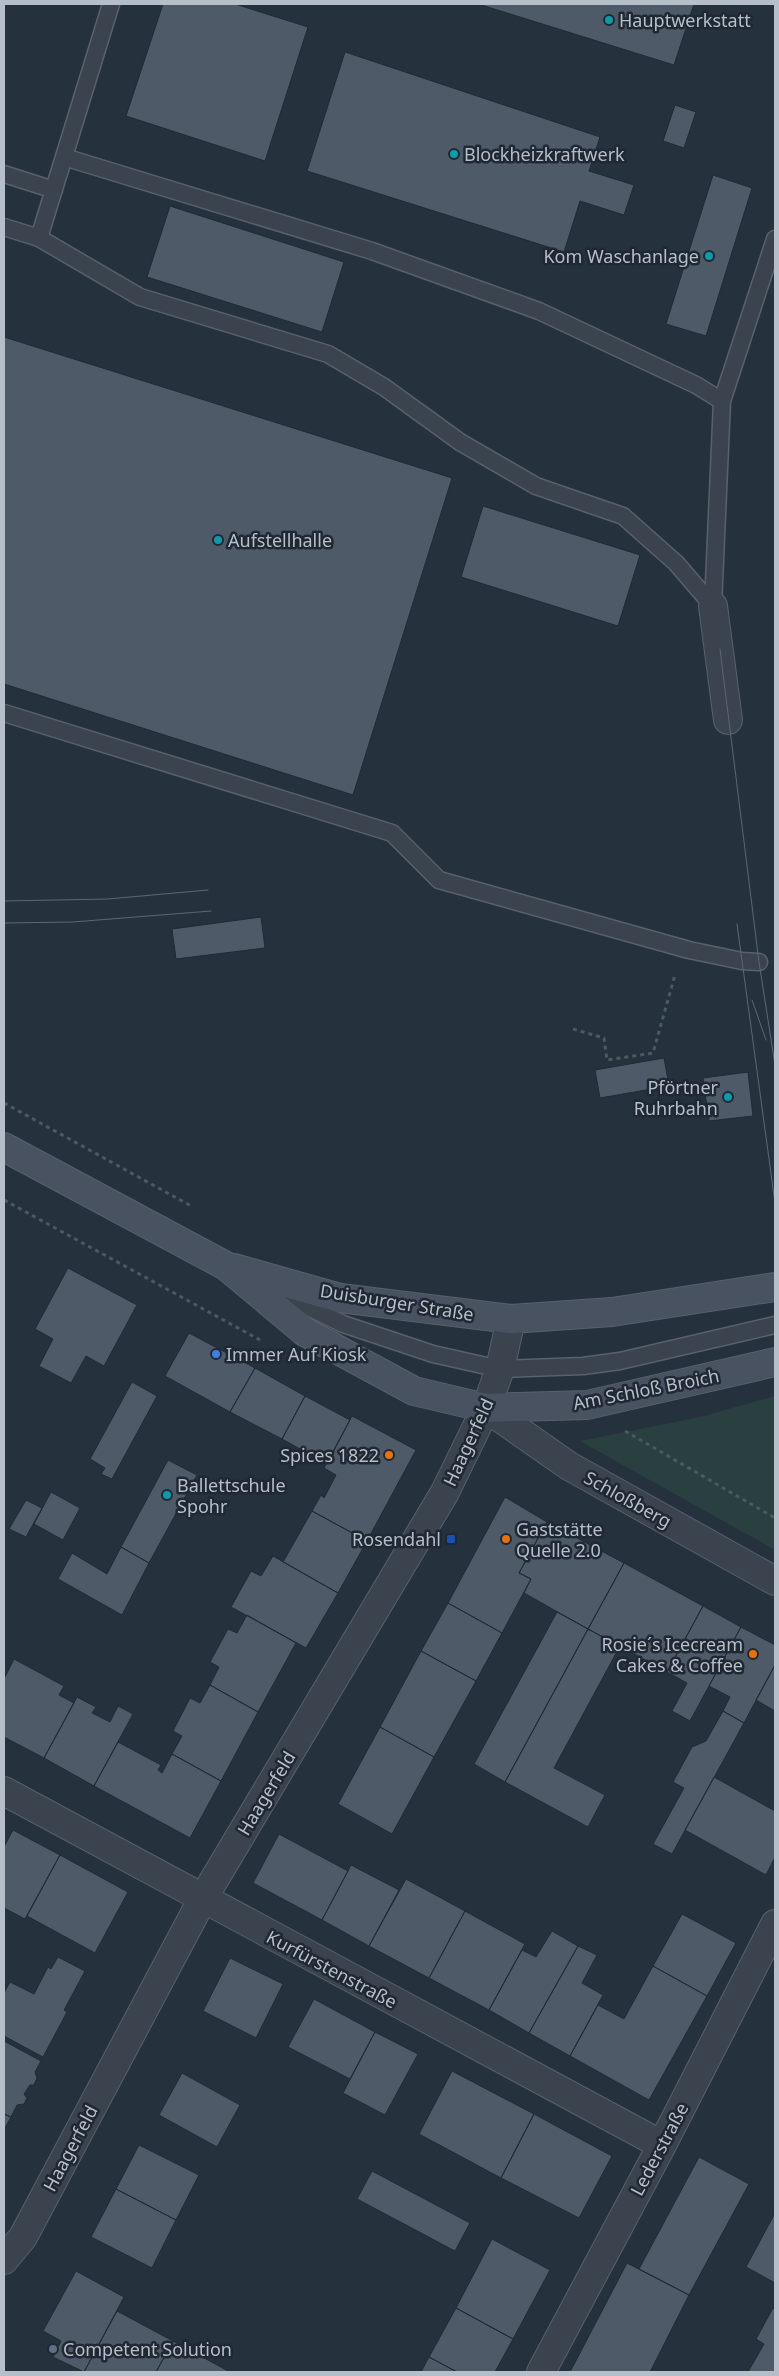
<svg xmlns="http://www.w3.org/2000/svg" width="779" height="2376" font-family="'Noto Sans',sans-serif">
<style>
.green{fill:#293f40}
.building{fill:#4f5a69;stroke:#212a35}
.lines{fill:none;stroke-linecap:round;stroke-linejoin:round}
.service-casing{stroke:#58616c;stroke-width:19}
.minor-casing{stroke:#58616c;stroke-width:30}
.secondary-casing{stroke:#58616c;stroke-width:30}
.path{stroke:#485b5e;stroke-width:3;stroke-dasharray:4 4;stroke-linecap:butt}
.service{stroke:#3a434e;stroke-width:16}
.minor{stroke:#3a434e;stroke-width:28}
.secondary{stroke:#485261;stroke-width:28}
.tram{stroke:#5c6775;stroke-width:1}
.culture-dot{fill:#0f9aa8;stroke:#1f2833;stroke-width:2}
.shop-dot{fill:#3f7fe0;stroke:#1f2833;stroke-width:2}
.food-dot{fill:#e8710a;stroke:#1f2833;stroke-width:2}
.transit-dot{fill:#1a4fb4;stroke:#1f2833;stroke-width:2}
.service-dot{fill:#5c6f8a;stroke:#1f2833;stroke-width:2}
.labels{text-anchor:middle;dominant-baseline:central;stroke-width:5;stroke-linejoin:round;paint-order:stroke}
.poi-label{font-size:18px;fill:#b6bec9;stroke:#1f2833;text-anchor:start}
.street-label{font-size:18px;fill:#b6bec9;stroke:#1f2833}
</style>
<rect width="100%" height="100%" fill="#26313e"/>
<!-- green -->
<path class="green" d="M775 1396V1550L580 1441 700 1417Z"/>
<!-- building -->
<path class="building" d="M163 4H235L308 27 265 161 126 116Z
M478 4H694L674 65Z
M345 52 600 137 589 171 634 185 624 215 580 201 564 252 307 171Z
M675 105 696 112 684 148 663 141Z
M713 175 752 188 706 336 666 324Z
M170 206 344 262 322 332 147 277Z
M4 337 452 478 353 795 4 684Z
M483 506 640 555 618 626 461 577Z
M261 917 265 948 176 959 172 929Z
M664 1058 669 1086 600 1098 595 1070Z
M748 1072 753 1116 709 1121 703 1078Z
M68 1268 137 1305 104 1366 86 1356 71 1383 39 1366 53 1339 35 1329Z
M189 1333 255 1368 230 1412 165 1376Z
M255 1368 305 1396 282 1439 230 1412Z
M132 1382 157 1396 112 1479 101 1474 105 1468 90 1459Z
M305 1396 350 1420 327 1464 282 1439Z
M352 1416 416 1450 367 1541 312 1511 321 1495 324 1498 336 1475 324 1468Z
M168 1460 197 1475 149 1563 121 1547Z
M51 1492 80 1508 63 1540 34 1524Z
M505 1497 547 1522 519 1573 531 1579 502 1633 448 1603Z
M26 1500 42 1508 26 1537 9 1529Z
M312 1511 367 1541 338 1593 283 1562Z
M547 1522 624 1563 588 1629 524 1593 531 1579 519 1573Z
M121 1547 149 1563 122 1615 58 1579 72 1553 107 1574Z
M273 1556 338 1593 306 1648 231 1607 251 1571 261 1576Z
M624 1563 703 1606 667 1672 588 1629Z
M448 1603 502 1633 476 1681 421 1651Z
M703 1606 741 1627 690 1721 672 1711 687 1683 667 1672Z
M557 1612 588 1629 505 1782 474 1764Z
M247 1615 296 1643 258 1712 210 1685 219 1667 210 1662 228 1629 237 1633Z
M741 1627 775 1645V1665L744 1723 723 1711 730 1697 709 1686Z
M588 1629 620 1646 554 1768 605 1795 588 1827 505 1782Z
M421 1651 476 1681 434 1757 380 1727Z
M14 1659 64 1686 59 1695 74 1703 44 1758 4 1737V1679Z
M775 1665V1711L756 1700Z
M210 1685 258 1712 221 1781 172 1754 182 1736 173 1731 190 1698 200 1703Z
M77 1697 96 1707 92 1713 110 1722 118 1706 133 1714 94 1786 44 1758Z
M723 1711 744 1723 672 1854 653 1844 684 1788 673 1782 692 1747 706 1741Z
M380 1727 434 1757 392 1834 338 1804Z
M118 1742 161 1765 158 1770 162 1773 172 1754 221 1781 190 1838 94 1786Z
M714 1777 775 1811V1857L766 1875 685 1830Z
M13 1830 60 1855 25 1919 4 1908V1847Z
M279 1834 348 1871 322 1920 253 1883Z
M60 1855 128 1892 95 1953 27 1916Z
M351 1865 399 1890 369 1946 322 1920Z
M406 1879 465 1911 429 1978 369 1946Z
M465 1911 525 1944 489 2010 429 1978Z
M682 1914 736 1943 707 1996 653 1966Z
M552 1931 578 1946 529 2033 489 2010 522 1950 536 1957Z
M578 1946 597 1955 582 1983 603 1995 570 2056 529 2033Z
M58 1957 85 1971 64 2010 67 2012 43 2057 4 2036V1993L10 1982 34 1994 48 1967 51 1969Z
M230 1958 283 1984 256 2038 203 2011Z
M653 1966 707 1996 649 2100 570 2056 598 2005 624 2019Z
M314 1999 375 2032 350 2079 288 2047Z
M375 2032 418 2054 385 2115 343 2093Z
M4 2041 41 2061 35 2072 37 2078 34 2085H30L24 2094 27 2098 24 2104 17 2105 11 2117 4 2114Z
M452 2071 534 2114 501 2178 419 2134Z
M182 2073 240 2105 217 2147 159 2115Z
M4 2114 11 2117 4 2130Z
M534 2114 612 2156 579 2218 501 2178Z
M139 2145 199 2175 176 2220 116 2189Z
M699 2157 749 2184 689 2295 639 2269Z
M372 2171 470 2223 455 2251 357 2199Z
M116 2189 176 2220 152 2268 91 2237Z
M775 2213V2283L746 2267Z
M492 2239 550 2270 513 2339 456 2308Z
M627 2263 689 2295 650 2372H570Z
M76 2271 124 2297 84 2372 53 2357 61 2341 43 2331Z
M456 2308 513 2339 495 2372H457L429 2357Z
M773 2308 775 2310V2372H748L764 2344 756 2339Z
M117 2311 173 2341 156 2372H84Z
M173 2341 230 2372H156Z
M429 2357 457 2372H421Z"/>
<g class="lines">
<defs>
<path id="service" d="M64 157 372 251 539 311 696 385 722 401
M4 174 54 190
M4 227 39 238 140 297 328 354 384 387 460 442 536 486 623 516 676 563 713 606
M39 238 111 4
M713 606 722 401 775 239
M4 713 392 833 439 880 689 950 742 961 759 962
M272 1289 343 1324 433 1354 500 1369 583 1366 620 1361 775 1325"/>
<path id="minor" d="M713 606 728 720
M486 1408 569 1466 775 1581
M4 1791 662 2145
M4 2260 23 2237 202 1900 445 1492 486 1408 500 1369 511 1319
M541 2372 662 2145 775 1924"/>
<path id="secondary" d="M4 1147 226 1266 305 1332 414 1391 486 1408 587 1405 775 1362
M234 1268 340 1298 511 1319 612 1312 775 1287"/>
</defs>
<!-- service casing -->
<use href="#service" class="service-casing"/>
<!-- minor casing -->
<use href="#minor" class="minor-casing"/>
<!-- secondary casing -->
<use href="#secondary" class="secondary-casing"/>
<!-- path -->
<path class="path" d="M573 1029 604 1038 607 1060 653 1053 675 975
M4 1103 193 1207
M4 1200 260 1340
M625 1431 775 1518"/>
<!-- service -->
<use href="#service" class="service"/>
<!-- minor -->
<use href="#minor" class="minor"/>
<!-- secondary -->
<use href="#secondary" class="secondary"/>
<!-- tram -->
<path class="tram" d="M720 649 759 962 775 1065
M4 901 108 899 208 890
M4 923 73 922 211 911
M737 924 775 1203
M752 1000 766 1040"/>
</g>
<!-- markers -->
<g class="culture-dot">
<circle cx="609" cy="20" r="5"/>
<circle cx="454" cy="154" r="5"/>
<circle cx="709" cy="256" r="5"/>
<circle cx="218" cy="540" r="5"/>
<circle cx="728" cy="1097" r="5"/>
<circle cx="167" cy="1495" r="5"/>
</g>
<circle class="shop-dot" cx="216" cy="1354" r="5"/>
<g class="food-dot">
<circle cx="389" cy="1455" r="5"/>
<circle cx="506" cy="1539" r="5"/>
<circle cx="753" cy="1654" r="5"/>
</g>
<rect class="transit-dot" x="446" y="1534" width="10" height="10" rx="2.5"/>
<circle class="service-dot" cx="53" cy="2349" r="5"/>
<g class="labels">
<!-- poi labels -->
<g class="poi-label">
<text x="619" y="20">Hauptwerkstatt</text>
<text x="464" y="154">Blockheizkraftwerk</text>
<text x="699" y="256" text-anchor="end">Kom Waschanlage</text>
<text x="228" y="540">Aufstellhalle</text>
<text x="718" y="1087" text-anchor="end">Pförtner<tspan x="718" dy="21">Ruhrbahn</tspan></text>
<text x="226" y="1354">Immer Auf Kiosk</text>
<text x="379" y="1455" text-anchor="end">Spices 1822</text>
<text x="177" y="1485">Ballettschule<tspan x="177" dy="21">Spohr</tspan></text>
<text x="516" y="1529">Gaststätte<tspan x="516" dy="21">Quelle 2.0</tspan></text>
<text x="441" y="1539" text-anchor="end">Rosendahl</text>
<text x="743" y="1644" text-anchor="end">Rosie´s Icecream<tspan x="743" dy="21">Cakes &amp; Coffee</tspan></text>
<text x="63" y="2349">Competent Solution</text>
</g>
<!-- street labels -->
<g class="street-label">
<text transform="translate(397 1302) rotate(9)">Duisburger Straße</text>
<text transform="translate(646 1389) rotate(-11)">Am Schloß Broich</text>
<text transform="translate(468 1442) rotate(-65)">Haagerfeld</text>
<text transform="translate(628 1499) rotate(29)">Schloßberg</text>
<text transform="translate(266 1793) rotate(-59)">Haagerfeld</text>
<text transform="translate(332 1969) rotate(28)">Kurfürstenstraße</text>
<text transform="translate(70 2148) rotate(-62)">Haagerfeld</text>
<text transform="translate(659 2149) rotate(-62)">Lederstraße</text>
</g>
</g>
<!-- border -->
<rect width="779" height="2376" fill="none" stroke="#b6bec9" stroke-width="10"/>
</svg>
